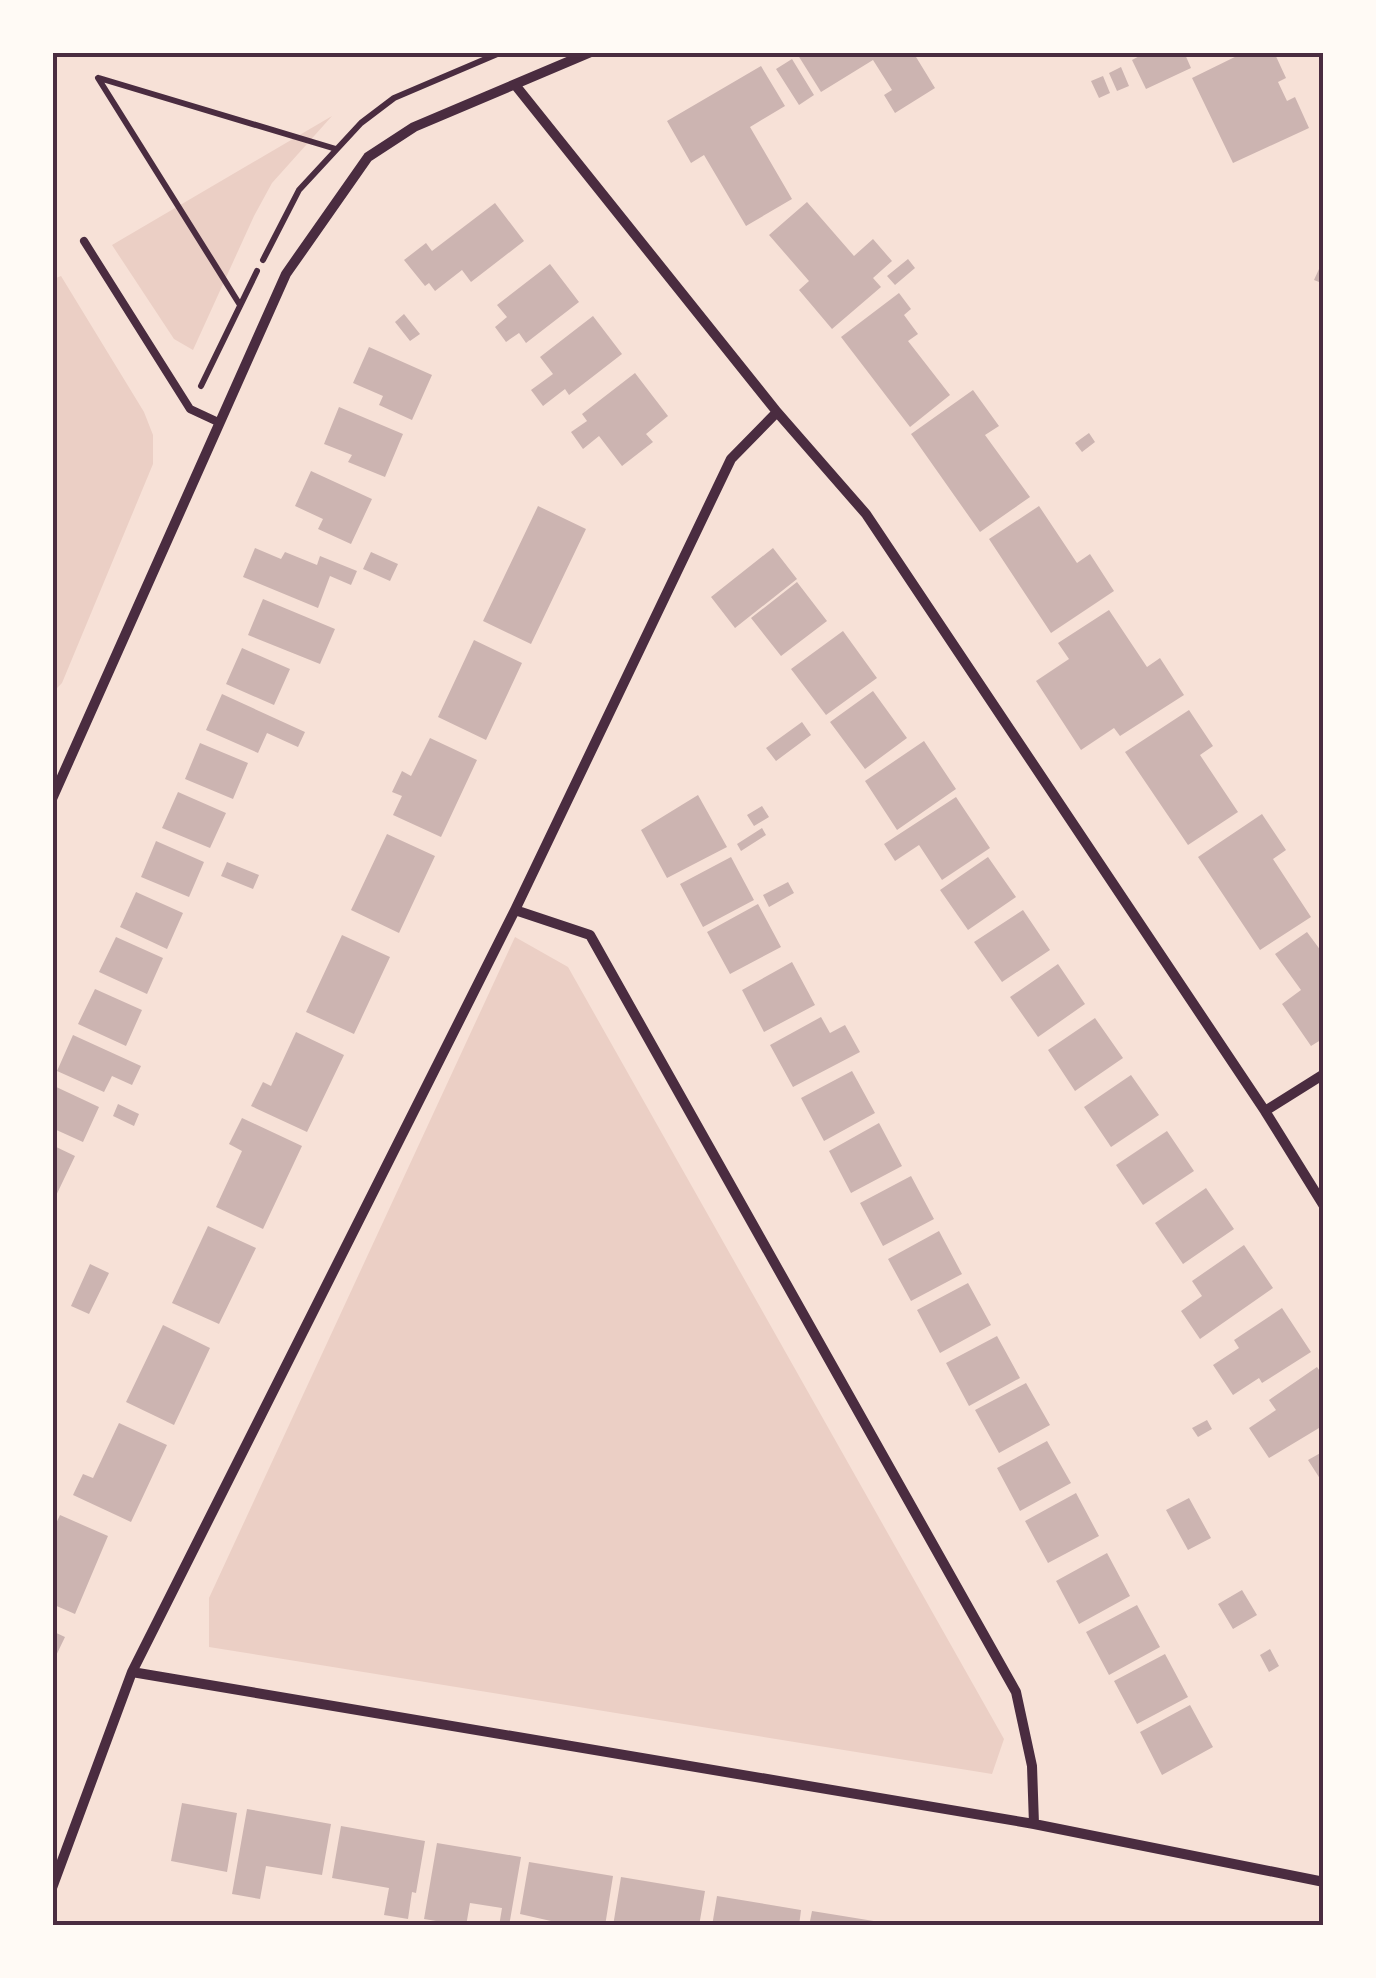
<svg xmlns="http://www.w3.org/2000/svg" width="1376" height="1978" font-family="'Public Sans',sans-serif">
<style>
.green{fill:#ebcfc5}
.building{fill:#ccb4b1}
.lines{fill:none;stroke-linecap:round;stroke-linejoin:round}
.path{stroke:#4a2c40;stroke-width:6}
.service{stroke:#4a2c40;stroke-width:8}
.minor{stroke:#4a2c40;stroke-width:10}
.neatline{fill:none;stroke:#4a2c40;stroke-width:4}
</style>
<rect width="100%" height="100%" fill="#f7e1d7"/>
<!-- green -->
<path class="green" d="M332 116 272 183 254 216 193 350 174 339 112 245Z
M52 273 56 278 61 276 144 412 153 435V464L62 683 53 692Z
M515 937 568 967 1004 1739 992 1774 209 1647V1598Z"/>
<!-- building -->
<path class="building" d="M796 52H913L935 88 895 113 884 95 892 90 873 60 821 92Z
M1147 52H1184L1191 68 1146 89 1132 60Z
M1245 52H1274L1286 78 1278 82 1287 101 1295 97 1309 128 1233 163 1192 78Z
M792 59 814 95 799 105 776 69Z
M761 66 785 106 750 127 792 199 746 226 704 155 691 163 667 121Z
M1121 67 1129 86 1117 91 1109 73Z
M1103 76 1110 93 1099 98 1091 81Z
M807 202 854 256 873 239 892 261 873 278 881 287 832 329 799 290 809 281 769 235Z
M495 203 524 241 471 282 462 270 435 291 429 283 425 286 404 260 426 243 432 251Z
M1324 258V284L1314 280Z
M908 259 915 268 895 285 887 276Z
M550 264 579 302 526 343 519 333 506 342 495 327 507 317 497 305Z
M899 293 911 309 904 315 918 334 908 341 950 395 910 427 841 337Z
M404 314 420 334 410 341 395 322Z
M593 316 622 354 569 395 565 389 543 406 531 390 553 374 540 357Z
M369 347 432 375 412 420 379 405 383 396 353 383Z
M635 373 668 416 646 434 653 442 622 466 599 436 583 449 571 432 587 421 582 414Z
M973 390 999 426 985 435 1030 497 980 532 911 434Z
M339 407 403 434 385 477 348 462 352 455 324 444Z
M1089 433 1095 442 1082 452 1075 443Z
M311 471 372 499 351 544 318 529 323 519 295 506Z
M538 506 586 529 531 644 483 621Z
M1039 506 1077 563 1090 554 1114 591 1051 633 989 539Z
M255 548 281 559 285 552 317 565 320 556 357 571 351 585 330 576 318 608 243 577Z
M773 548 797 579 735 628 711 597Z
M371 552 398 564 390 581 363 569Z
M797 582 827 621 781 656 751 618Z
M263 599 335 629 320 664 248 635Z
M1109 610 1147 667 1160 658 1184 695 1120 736 1114 728 1081 750 1036 681 1069 659 1058 643Z
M843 631 877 678 826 715 791 669Z
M474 640 522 663 486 740 438 717Z
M242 648 290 669 274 705 226 684Z
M873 691 907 738 865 769 830 722Z
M222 694 305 732 298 747 267 733 258 753 206 730Z
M1189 710 1213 746 1200 755 1238 812 1188 845 1125 752Z
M802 722 811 735 776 761 766 748Z
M430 738 477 760 441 837 393 815 402 796 392 792 402 771 411 776Z
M924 741 956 789 897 830 865 781Z
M200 743 248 763 233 799 185 779Z
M178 792 226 813 210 848 162 828Z
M698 795 727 847 667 878 641 830Z
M956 797 990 848 942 880 919 845 895 861 884 844Z
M762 806 769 817 754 826 747 815Z
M1262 814 1286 850 1273 859 1311 917 1260 950 1198 857Z
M762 828 766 835 741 851 737 844Z
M387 834 435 856 399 933 351 910Z
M156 841 204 862 189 897 141 877Z
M731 857 754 900 703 927 680 884Z
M988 857 1016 897 968 930 940 890Z
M227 862 259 875 253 889 221 876Z
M788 882 794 893 769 907 763 895Z
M136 892 183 913 167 949 120 927Z
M758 904 781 947 730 974 707 932Z
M1023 910 1050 950 1002 982 974 942Z
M1307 932 1324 955V1038L1311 1046 1282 1004 1301 990 1275 954Z
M342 935 390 957 354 1034 306 1012Z
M116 937 163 958 147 994 99 972Z
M792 962 815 1005 764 1032 742 990Z
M1058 964 1085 1004 1038 1037 1010 997Z
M95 989 142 1010 126 1046 78 1024Z
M821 1017 830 1033 845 1025 860 1052 793 1087 770 1045Z
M1095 1018 1123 1058 1075 1091 1048 1050Z
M296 1032 344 1055 307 1132 251 1106 263 1082 271 1086Z
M73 1035 141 1066 132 1085 112 1076 104 1092 57 1071Z
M852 1071 875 1113 824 1141 801 1098Z
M1131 1075 1159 1115 1111 1147 1084 1107Z
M52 1085 99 1107 83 1142 52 1128Z
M118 1104 139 1114 134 1126 113 1116Z
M242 1118 302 1146 263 1229 216 1207 242 1151 229 1144Z
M879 1123 902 1166 851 1193 829 1151Z
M1167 1131 1194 1171 1143 1205 1116 1165Z
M52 1145 75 1156 52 1204Z
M911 1176 934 1219 883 1246 860 1203Z
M1206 1188 1234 1229 1183 1264 1155 1223Z
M208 1226 256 1248 219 1324 172 1303Z
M939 1231 962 1274 911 1301 888 1259Z
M1244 1245 1273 1288 1200 1339 1181 1311 1202 1296 1192 1281Z
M90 1264 109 1273 89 1314 71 1306Z
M968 1283 991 1325 940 1353 917 1310Z
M1282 1308 1311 1352 1262 1383 1259 1378 1233 1395 1213 1365 1239 1348 1234 1340Z
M163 1325 210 1348 174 1425 126 1402Z
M997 1336 1020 1378 969 1406 946 1363Z
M1317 1367 1324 1377V1425L1269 1458 1249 1428 1276 1410 1269 1400Z
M1026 1383 1050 1425 999 1453 975 1410Z
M1207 1420 1212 1429 1198 1437 1192 1428Z
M119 1423 167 1445 131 1522 73 1495 83 1474 93 1478Z
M1047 1441 1071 1483 1020 1511 997 1468Z
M1324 1451V1485L1308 1460Z
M1076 1493 1099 1536 1048 1563 1025 1521Z
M1189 1498 1211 1538 1188 1550 1166 1510Z
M60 1515 108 1536 75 1614 52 1604V1532Z
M1107 1553 1130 1596 1079 1624 1056 1581Z
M1242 1590 1257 1615 1233 1629 1218 1604Z
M1137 1605 1160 1647 1109 1675 1086 1632Z
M52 1631 65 1637 52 1664Z
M1270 1649 1279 1666 1269 1672 1260 1655Z
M1165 1654 1188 1697 1137 1724 1114 1681Z
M1190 1705 1213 1747 1162 1775 1140 1732Z
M182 1803 237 1813 227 1872 171 1861Z
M247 1809 331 1824 322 1875 266 1866 260 1899 232 1894Z
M341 1826 425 1841 416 1893 412 1892 408 1919 384 1915 389 1888 332 1878Z
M437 1843 521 1857 509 1926H499L502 1908 470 1903 466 1926 424 1919Z
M529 1862 613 1876 605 1926H573L520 1914Z
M621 1877 705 1891 699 1926H613Z
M717 1896 801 1910 799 1926H712Z
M812 1911 886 1923V1926H809Z"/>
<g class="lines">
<!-- path -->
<path class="path" d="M98 78 240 305
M99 78 336 149
M263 260 299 190 361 123 394 98 502 52
M201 386 257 271"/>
<!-- service -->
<path class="service" d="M84 241 190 409 218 422"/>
<!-- minor -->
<path class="minor" d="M516 86 777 412 866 514 1265 1111 1324 1206
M52 799 286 274 368 157 414 127 591 52
M515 910 590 935 1016 1692 1032 1766 1034 1824
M1265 1111 1324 1074
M132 1672 1034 1824 1324 1882
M52 1888 132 1672 515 910 731 459 777 412"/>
</g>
<!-- border -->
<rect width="1376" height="1978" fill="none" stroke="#fffaf5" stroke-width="110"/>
<rect x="55" y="55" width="1266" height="1868" class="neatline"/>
</svg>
